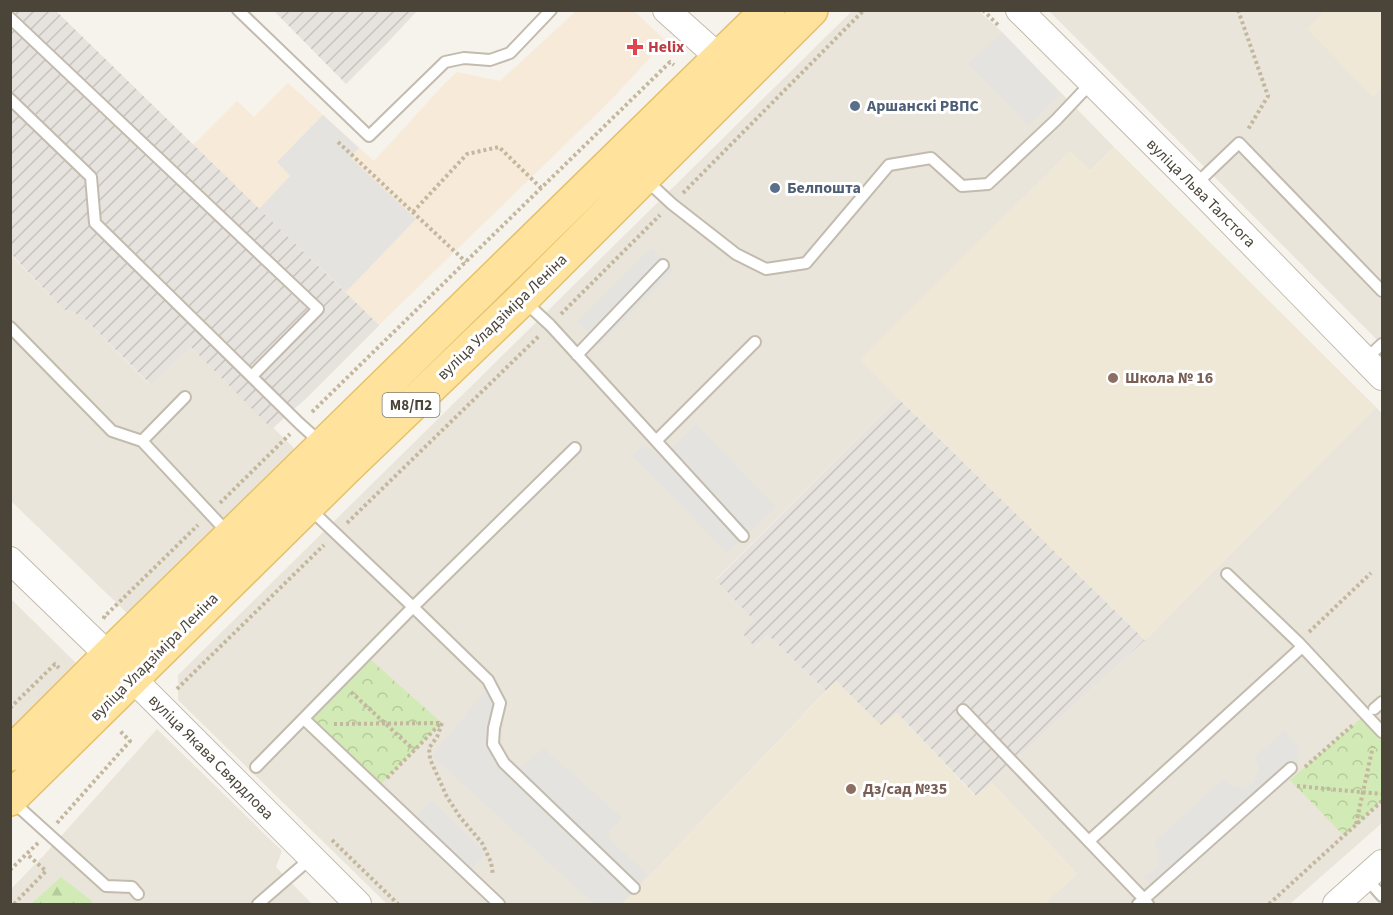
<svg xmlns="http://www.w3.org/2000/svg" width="1393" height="915" font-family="'Source Sans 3',sans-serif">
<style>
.residential{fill:#eae5da}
.commercial{fill:#f7ead8}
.industrial{fill:url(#industrial-furrows)}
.education{fill:#efe8d6}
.forest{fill:url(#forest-firs)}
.park{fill:url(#park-crowns)}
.parking{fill:#e5e3e0}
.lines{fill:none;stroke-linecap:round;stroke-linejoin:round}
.service-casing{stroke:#c2bbae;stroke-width:14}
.tertiary-casing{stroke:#c2bbae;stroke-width:28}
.primary-casing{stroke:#e6c16a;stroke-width:36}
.path{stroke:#c4b79f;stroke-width:4;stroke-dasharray:3 3;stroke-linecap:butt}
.service{stroke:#fff;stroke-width:10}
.tertiary{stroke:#fff;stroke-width:26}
.primary{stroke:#ffe39c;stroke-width:33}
.health-dot{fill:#e0444e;stroke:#fff;stroke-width:2}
.service-dot{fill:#5c6f8a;stroke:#fff;stroke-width:2}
.education-dot{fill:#8d6e63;stroke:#fff;stroke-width:2}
.labels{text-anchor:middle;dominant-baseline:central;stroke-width:6;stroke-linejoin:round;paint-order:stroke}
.shield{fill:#fff;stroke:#817c74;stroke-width:1.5}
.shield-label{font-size:15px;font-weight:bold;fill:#4b4439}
.health-label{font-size:16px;font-weight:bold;fill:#be3a42;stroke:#fff;text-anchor:start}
.service-label{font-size:16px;font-weight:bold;fill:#4e5e75;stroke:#fff;text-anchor:start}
.street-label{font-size:16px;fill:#4b4439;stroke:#fff}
.education-label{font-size:16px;font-weight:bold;fill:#785e54;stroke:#fff;text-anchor:start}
</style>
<defs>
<pattern id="industrial-furrows" width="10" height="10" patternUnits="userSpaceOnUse" patternTransform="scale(1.5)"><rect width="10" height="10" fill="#e6e2dd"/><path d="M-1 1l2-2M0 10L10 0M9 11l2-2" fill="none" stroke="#c7c3be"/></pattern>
<pattern id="forest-firs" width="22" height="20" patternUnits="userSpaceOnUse" patternTransform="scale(1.5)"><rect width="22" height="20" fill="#d2eab5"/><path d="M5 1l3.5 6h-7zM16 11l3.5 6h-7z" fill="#b6ca9c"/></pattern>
<pattern id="park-crowns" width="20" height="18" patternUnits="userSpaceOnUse" patternTransform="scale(1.5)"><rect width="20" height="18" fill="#d2eab5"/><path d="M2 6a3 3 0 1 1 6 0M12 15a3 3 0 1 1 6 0" fill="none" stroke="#b6ca9c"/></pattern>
</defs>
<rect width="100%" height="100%" fill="#f6f3ec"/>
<!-- residential -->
<path class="residential" d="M852 11H979L1002 32 1114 147 1090 171 1070 152 861 359 898 398 716 579 755 620 756 647 768 635 826 691 623 904H387L178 700V675Z
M1049 11H1382V345Z
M10 254 63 309 82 316 150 385 191 347 295 449 129 615 11 501Z
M1376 407 1382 414V823L1290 904H1043L1077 874 991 782 1145 640Z
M10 598 77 664 10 730Z
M157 729 282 851 276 867 312 904H11V889L46 853Z"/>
<!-- commercial -->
<path class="commercial" d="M576 11H634L667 42 658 49 610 101 379 325 193 145 237 101 254 117 288 83 374 161 446 82 457 72 500 81Z"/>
<!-- industrial -->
<path class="industrial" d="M11 11H56L379 325 304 400 272 429 191 347 151 385 82 316 63 309 11 254Z
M274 11H417L389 41 346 84Z
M898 398 1145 640 976 796 897 713 881 726 836 681 826 691 768 635 755 647 742 633 754 620 716 580Z"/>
<!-- education -->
<path class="education" d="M1325 10 1382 11V88L1373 97 1307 29Z
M1114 147 1376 407 1145 640 898 398 860 359 1070 152 1090 171Z
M836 681 881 725 897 713 975 796 991 782 1077 874 1044 904H623Z"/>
<!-- forest -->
<path class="forest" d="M61 877 92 901V904H31Z"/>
<!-- park -->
<path class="park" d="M371 660 442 723 377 788 307 722Z
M1366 714 1382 731V801L1344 836 1290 780Z"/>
<!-- parking -->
<path class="parking" d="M1002 32 1061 94 1028 125 968 64Z
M323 115 359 148 350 157 416 219 346 292 259 209 290 176 277 162Z
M651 248 674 270 599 345 577 321Z
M696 424 776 507 727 553 632 456 644 444 662 458Z
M490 684 500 703 494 728 504 763 519 767 544 748 622 818 608 833 611 841 648 874 621 904H594L432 756Z
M1284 731 1299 746 1296 769 1159 893 1142 875 1151 873 1159 865 1158 852 1154 842 1224 778 1233 786 1243 788 1253 782 1259 769 1254 757Z
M431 800 486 853 467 874 411 821Z"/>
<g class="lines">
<defs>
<path id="service" d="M238 10 369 136 445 62 464 58 490 60 510 53 551 10
M10 18 318 309 252 376
M10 99 91 177 95 223 300 424 320 442
M645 179 672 204 736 254 766 269 806 263 889 165 931 158 962 186 988 184 1056 120 1091 83
M1195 185 1239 143 1382 291
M524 301 550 325 743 536
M10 327 112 431 142 441 229 534
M577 355 663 265
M1365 360 1382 344
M142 441 185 397
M656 441 755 342
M575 448 413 607 488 680 500 703 494 728 493 744 504 763 634 888
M1227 574 1298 642 1382 732
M1374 709 1382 702
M963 710 1144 899 1138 904
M304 719 499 904
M256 767 413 607 310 509
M12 801 106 886 132 887 138 894
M1089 841 1302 647
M1366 878 1382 896
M258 904 311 858
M1148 904 1144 899 1291 768"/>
<path id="tertiary" d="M666 10 733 70
M1019 10 1195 185 1382 377
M10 560 133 679 358 904
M1336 904 1382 863"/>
<path id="primary" d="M10 754 109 655 768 10
M10 799 347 467 522 299 811 10"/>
</defs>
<!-- service casing -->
<use href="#service" class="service-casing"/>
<!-- tertiary casing -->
<use href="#tertiary" class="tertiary-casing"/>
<!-- primary casing -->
<use href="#primary" class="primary-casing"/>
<!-- path -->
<path class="path" d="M983 10 998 25
M1238 10 1268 96 1247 131
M338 142 466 262
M683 193 864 10
M413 212 467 154 499 147 541 188
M561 314 660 215
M312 412 670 62 674 65
M220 503 290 434
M347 523 539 336
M106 618 104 617 198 525
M1309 632 1371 573
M177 689 324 545
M351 692 414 750
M10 708 55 664 59 668
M442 723 437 737 429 748 430 759 447 797 460 817 482 843 491 862 493 875
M334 724 442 723
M1305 767 1354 724
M387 778 441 723
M1297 786 1382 794
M57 823 130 741 119 730
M1356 824 1373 746
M332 840 398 904
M10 870 38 843
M14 904 46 871 27 854
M1269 904 1382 801"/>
<!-- service -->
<use href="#service" class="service"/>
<!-- tertiary -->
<use href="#tertiary" class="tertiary"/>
<!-- primary -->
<use href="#primary" class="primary"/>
</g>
<!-- markers -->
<path class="health-dot" d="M632 38h6v6h6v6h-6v6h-6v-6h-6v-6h6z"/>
<g class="service-dot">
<circle cx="855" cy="106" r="6"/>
<circle cx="775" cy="188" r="6"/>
</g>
<g class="education-dot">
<circle cx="1113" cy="378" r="6"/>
<circle cx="851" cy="789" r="6"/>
</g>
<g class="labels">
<!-- shield labels -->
<rect class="shield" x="382.5" y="393" width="57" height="24" rx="4.5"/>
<g class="shield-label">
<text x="411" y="405">М8/П2</text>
</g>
<!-- health labels -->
<g class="health-label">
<text x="648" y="47">Helix</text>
</g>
<!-- service labels -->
<g class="service-label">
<text x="867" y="106">Аршанскі РВПС</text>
<text x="787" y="188">Белпошта</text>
</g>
<!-- street labels -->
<g class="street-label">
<text transform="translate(1201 193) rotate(45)">вуліца Льва Талстога</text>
<text transform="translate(502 317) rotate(-44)">вуліца Уладзіміра Леніна</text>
<text transform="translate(154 657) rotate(-45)">вуліца Уладзіміра Леніна</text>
<text transform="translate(211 757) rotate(45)">вуліца Якава Свярдлова</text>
</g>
<!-- education labels -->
<g class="education-label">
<text x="1125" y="378">Школа № 16</text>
<text x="863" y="789">Дз/сад №35</text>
</g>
</g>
<!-- border -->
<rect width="1393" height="915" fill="none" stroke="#4b4439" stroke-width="24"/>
</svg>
